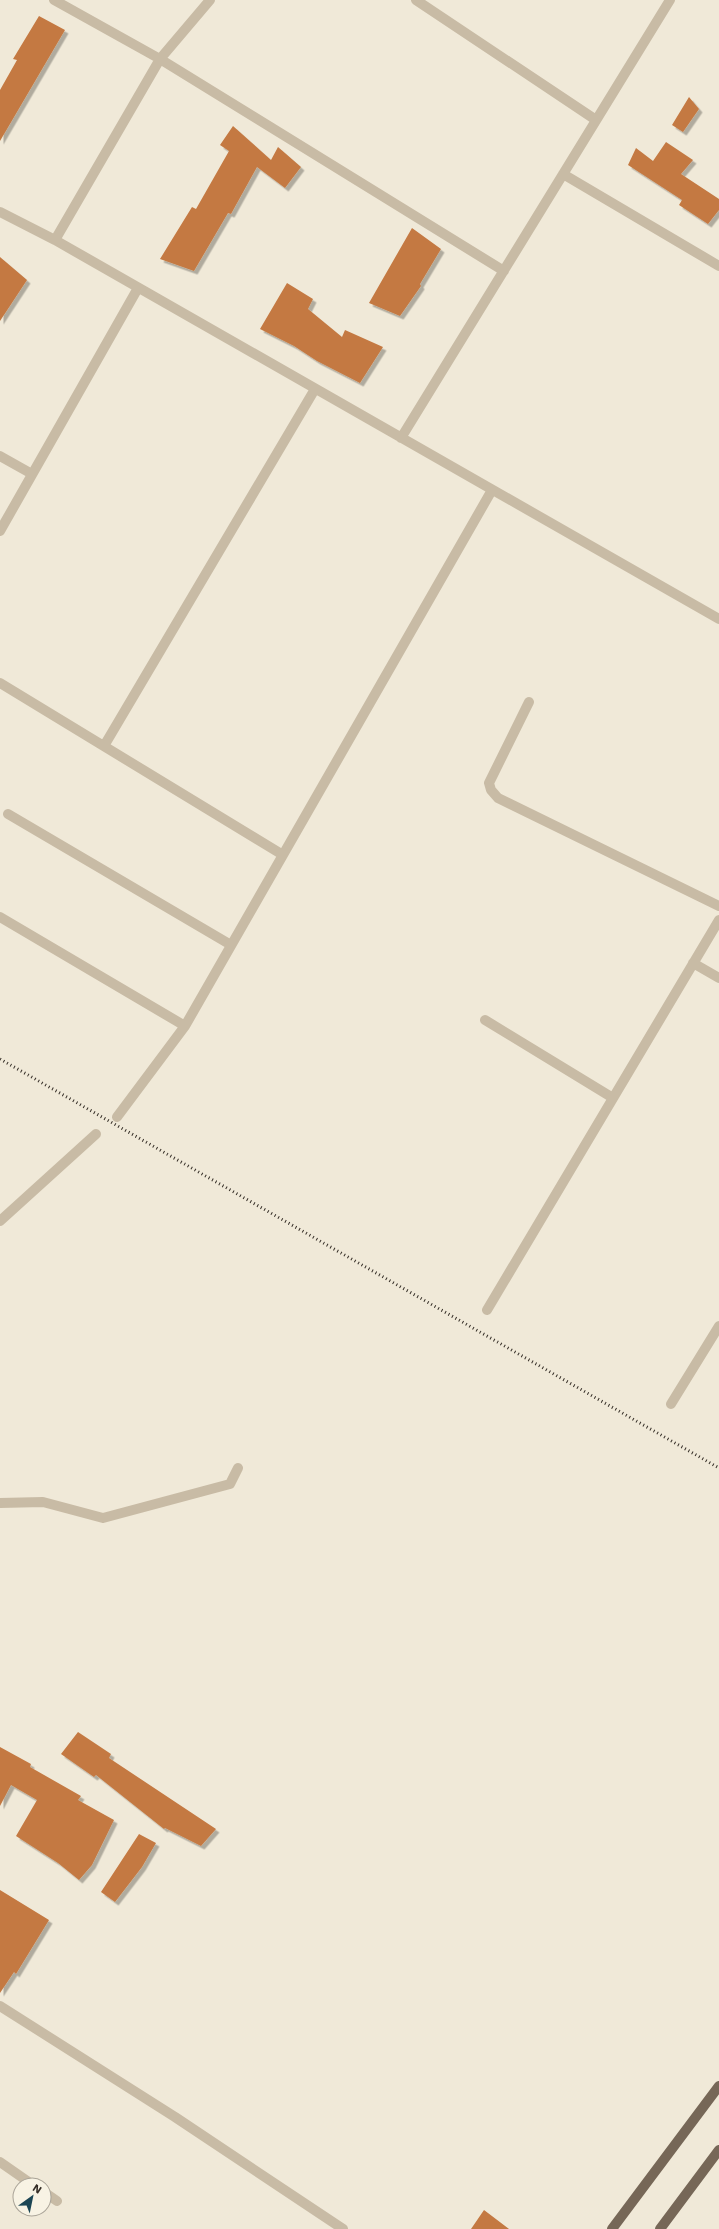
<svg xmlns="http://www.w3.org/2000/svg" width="719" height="2229" font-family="'Work Sans',sans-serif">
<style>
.building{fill:#c47942;filter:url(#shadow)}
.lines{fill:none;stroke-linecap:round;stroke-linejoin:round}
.minor{stroke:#c8bba5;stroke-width:10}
.primary{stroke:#766757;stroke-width:10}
.rail{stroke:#342d26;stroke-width:3;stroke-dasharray:1 3;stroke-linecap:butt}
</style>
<defs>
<filter id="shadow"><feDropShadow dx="3.5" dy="3.5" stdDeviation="0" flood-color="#0004"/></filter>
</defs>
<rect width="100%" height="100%" fill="#f0e9d8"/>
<!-- building -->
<path class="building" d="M39 16 65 30 0 141V90L17 60 13 59Z
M689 97 699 109 683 132 672 125Z
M233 126 271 160 278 147 301 167 285 188 257 167 231 214 228 213 194 271 160 259 192 207 196 209 229 151 220 145Z
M666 142 693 160 681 174 719 199V210L708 224 679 205 682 200 628 165 636 148 653 161Z
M412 228 441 249 420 284 421 286 400 316 369 303Z
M0 257 27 280 0 321Z
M287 283 313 299 308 309 342 337 345 330 383 347 360 383 317 361 294 346 260 329Z
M78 1732 111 1754 109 1758 216 1829 201 1846 165 1828 164 1829 96 1775 94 1777 61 1754Z
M0 1747 31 1764 30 1767 81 1796 78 1800 114 1820 92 1865 79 1880 58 1863 16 1836 37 1800 11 1785 0 1806Z
M139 1834 156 1843 142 1867 115 1902 101 1892Z
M0 1890 49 1920 16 1974 14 1972 0 1993Z
M484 2210 509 2229H471Z"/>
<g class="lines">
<!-- minor -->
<path class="minor" d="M54 0 160 59 504 271
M416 0 596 120
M563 174 719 266
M0 212 55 240 719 619
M55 240 160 59 210 0
M401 438 670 0
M0 456 32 474
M0 531 138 288
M0 683 283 855
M529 702 489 783 491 790 498 798 719 906
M104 746 315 389
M8 814 231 945
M0 917 185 1026
M693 963 719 978
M485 1020 613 1098
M117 1117 185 1026 492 490
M0 1221 96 1134
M487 1310 719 920
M671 1404 719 1326
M0 1503 43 1502 103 1518 230 1484 238 1468
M0 2006 175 2117 343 2229
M0 2162 33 2185
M44 2192 57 2201"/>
<!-- primary -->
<path class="primary" d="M612 2229 719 2086
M660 2229 719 2150"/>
<!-- rail -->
<path class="rail" d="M0 1059 719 1468"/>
</g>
<!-- north arrow -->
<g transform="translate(32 2197) rotate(33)"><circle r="19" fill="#f8f3e4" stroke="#aaa498"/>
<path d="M0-3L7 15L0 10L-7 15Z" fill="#1c4654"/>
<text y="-6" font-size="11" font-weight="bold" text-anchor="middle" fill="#342d26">N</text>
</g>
</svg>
